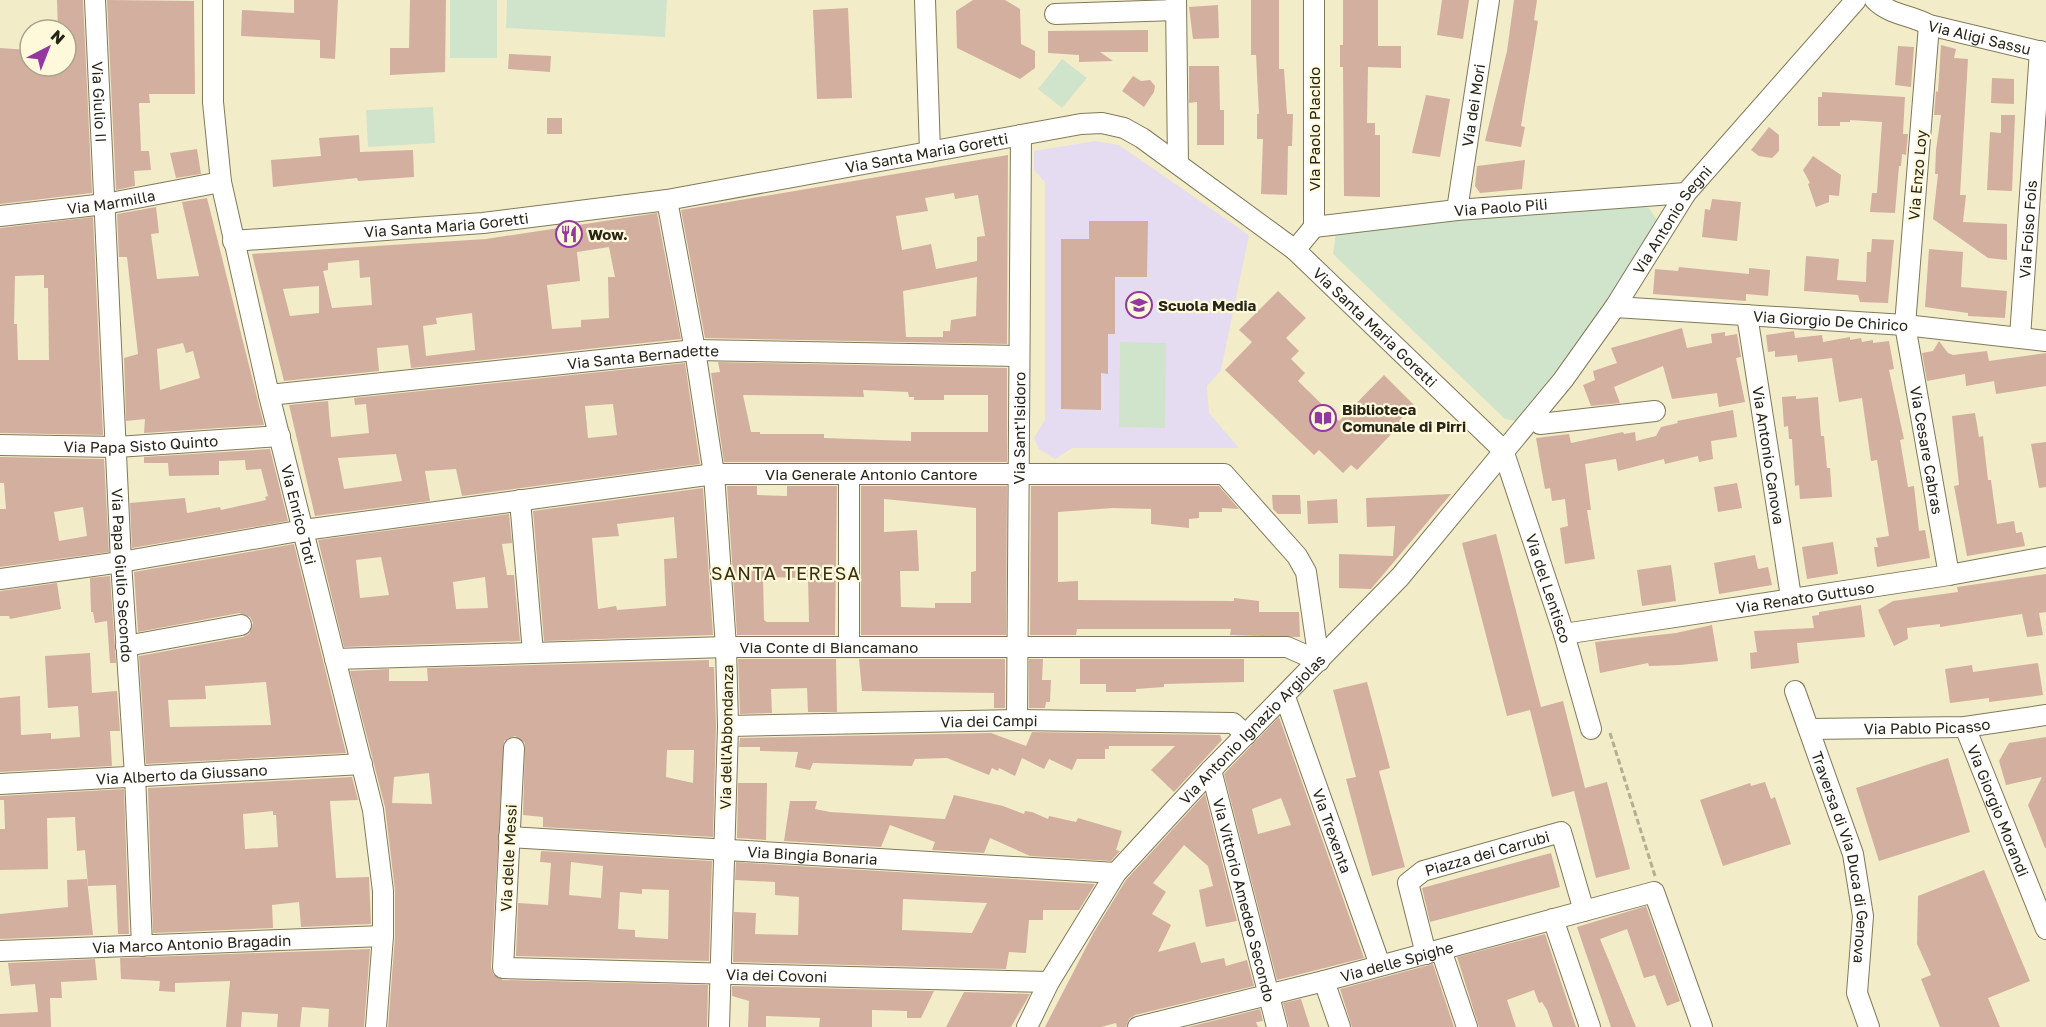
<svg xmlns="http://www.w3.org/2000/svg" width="2046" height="1027" font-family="'Golos Text',sans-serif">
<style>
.education{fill:#e5dcf2}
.green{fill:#d0e4cc}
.building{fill:#d3afa0;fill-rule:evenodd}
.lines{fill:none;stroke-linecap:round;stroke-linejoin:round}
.minor-casing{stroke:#807959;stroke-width:22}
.path{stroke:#b5af92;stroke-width:3;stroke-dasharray:6 3;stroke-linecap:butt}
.minor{stroke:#fff;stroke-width:20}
.labels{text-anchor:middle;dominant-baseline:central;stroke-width:4.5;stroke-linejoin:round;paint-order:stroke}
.street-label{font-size:15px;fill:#262416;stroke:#fff9dc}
.poi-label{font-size:15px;font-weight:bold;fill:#262416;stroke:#fff9dc;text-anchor:start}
.quarter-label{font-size:18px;letter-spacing:1.5px;fill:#362f11;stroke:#fff9dc}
</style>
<rect width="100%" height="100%" fill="#f3ecc8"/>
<!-- education -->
<path class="education" d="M1095 141 1119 145 1249 235 1221 370 1207 386 1209 413 1239 448H1072L1055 459 1039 449 1034 438 1045 420V182L1034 170V151Z"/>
<!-- green -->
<path class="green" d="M450 0H497V58H450Z
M507 0H667L665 37 506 28Z
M1062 59 1087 78 1062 108 1038 89Z
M433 107 435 143 368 147 366 110Z
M1632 205 1649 208 1657 220 1610 302 1516 421 1505 419 1333 254 1336 232 1495 215Z
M1120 342 1166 343 1165 428 1119 427Z"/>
<!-- building -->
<path class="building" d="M57 0H83L92 193 0 204V48L29 50V66H66V30H58Z
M107 0 194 1 195 94H149L150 103H139L141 151H149L151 170 134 171 135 186 116 190Z
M294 0H338L335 59 320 58V40L241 36 242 10 294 13Z
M410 0H446L445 72 390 75V48H409Z
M973 0H1005L1020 9 1021 44 1035 51V68L1020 79 957 48 956 11Z
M1251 0H1279V69H1284L1287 114H1293L1292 146H1288L1287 195 1261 194 1263 139H1257V114H1259L1256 55H1251Z
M1343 0H1378V46H1401V68L1368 67 1367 123H1375V135H1380V197L1344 196 1343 67H1340V45H1343Z
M1442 0H1469L1463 39 1437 35Z
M1514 0H1537L1534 20 1538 21 1521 126 1525 127 1521 147 1485 141 1507 51Z
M1218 5 1219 38 1193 39 1189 7Z
M848 8 852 98 817 99 813 10Z
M1148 30V52H1100L1113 61 1079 62V55L1048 53V31Z
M1941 45 1956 49 1954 58 1968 59 1960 195H1966L1963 222 2007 224V260L1988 258 1933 219 1938 174H1935L1936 150 1941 115H1934L1936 91 1938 92Z
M1898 46 1914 47 1911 87 1895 85Z
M509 54 551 56 550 72 508 69Z
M1189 66H1219L1220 110H1224V145H1197V102L1189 103Z
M1133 76 1141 81 1150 80 1155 86 1154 92 1144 107 1122 91Z
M1992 78 2014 79V104L1991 103Z
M1822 92 1905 97 1903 134H1908L1906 155 1902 154 1901 166H1899L1895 213 1870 212 1872 193H1877L1882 122 1850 120V122H1840V126H1818V97H1822Z
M1426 95 1450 99 1440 157 1412 153Z
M2001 115H2015L2012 191 1987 190 1990 132 2001 133Z
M547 118H562V134H547Z
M1769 127 1779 135V151L1772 158 1759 156 1751 150Z
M359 135 360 152 413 150 414 177 358 181 357 178 273 187 271 160 321 156 319 138Z
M197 149 201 174 176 178 170 153Z
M1008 155 1007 344 705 338 681 210ZM954 193 955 199 978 195 985 236 977 237V261L936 269 931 244 902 250 896 216 928 211 925 198ZM977 277 976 316 951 320 950 331H943V337H906L903 291Z
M1813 156 1841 175 1839 196 1829 195V202L1816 207 1808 184 1810 183 1803 170Z
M1525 160 1522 189 1480 193 1475 186 1477 166Z
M207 198 264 425 144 433 145 419 126 421 124 358 138 354 127 257H119L117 214 156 207 159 233 151 234 157 279 199 276 182 202ZM183 343 186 353 193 351 200 378 160 390 157 349Z
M1712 199 1741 202 1737 241 1702 237 1705 209 1710 210Z
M657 213 681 339 411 368 408 345 377 348 379 371 284 381 252 254 486 239ZM609 247 615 277H608L609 318 581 320V327L552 329 547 285 580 281 577 252ZM359 260 360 278 370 277 372 305 332 308 323 271 328 270V263ZM319 286V313L290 316 283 289ZM472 313 475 350 426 356 423 326 437 324 436 318Z
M93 217 103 435 0 433V228ZM44 275V288H48L49 360H18L17 324H14L15 276Z
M1089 221H1148L1147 277H1115V334H1108V374L1101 373V410L1061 409V239H1089Z
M1872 239 1894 240 1888 303 1860 302 1858 295 1804 291 1806 256 1839 259 1837 280 1866 282 1867 252H1871Z
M1929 249 1963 252 1961 287 2007 291 2005 318 1968 316V313L1925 307Z
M1679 267 1749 274V268L1770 270 1768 296 1746 294V301L1653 294 1655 269 1678 271Z
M1278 291 1306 318 1286 338 1299 351 1291 359 1305 373 1298 381 1339 421 1384 375 1414 405 1399 421 1401 424 1357 470 1351 465 1343 473 1319 450 1314 455 1225 370 1252 342 1239 330Z
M1682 328 1687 348 1712 343 1711 334 1725 332V336L1737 334 1741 357 1736 358 1745 402 1719 407 1717 393 1672 399 1663 366 1614 387 1620 403 1591 406 1583 385 1595 380 1593 371 1617 363 1611 348Z
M1794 331 1795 338 1822 335 1823 342 1850 337V340L1861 338 1862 342 1873 340V343L1889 341 1894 369 1889 370 1904 439 1900 440 1908 487 1914 486 1919 531 1925 530 1930 558 1877 567 1874 547H1878L1876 538 1889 536 1877 460 1871 461 1862 398 1839 402 1832 358 1798 362 1797 355 1775 357V351L1768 352 1766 335Z
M1939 341 1948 353 1953 355 1987 351 1989 361 2046 353V386L1996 394 1994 381 1966 386 1965 374 1927 381 1922 353 1933 351Z
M718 362 1007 368V462H724L711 373 720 372ZM863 390 908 392 909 397H914V400H944V395H988V432H911V441L824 438V434H760V432H751L743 395 864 397Z
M685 363 700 464 462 496 456 469 425 471 430 501 315 516 289 405 328 401 331 437 369 433 366 404 355 405 354 398ZM613 404 617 435 588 438 585 406ZM396 454 402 481 344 489 338 458Z
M1796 396V399L1818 397 1821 436H1824L1827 468H1830L1832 497 1800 499 1799 485 1795 486 1792 439H1789L1788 426 1784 427 1782 397Z
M1733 410 1737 437 1711 441 1713 459 1699 462 1698 456 1665 464 1664 459 1618 471 1616 459 1585 464 1591 510H1587L1595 559 1565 564 1560 528 1568 526 1565 499 1552 501 1550 488 1545 489 1536 438 1569 434 1571 443 1623 432 1624 434 1635 432 1636 441 1656 436 1661 427 1678 423 1677 421Z
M1975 413 1979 437 1983 436 1988 480H1991L1997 524 2014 521 2016 533 2022 532 2025 546 1967 556 1954 486 1959 485 1952 416Z
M2046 442V487L2039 488 2031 444Z
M270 449 288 521 132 548 130 503 185 498 187 513 220 507 221 510 266 500 265 497 268 496 261 469 246 470 245 460 219 461V475L169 476 168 463H144V457Z
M0 457 104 459 109 552 0 567V509H6L4 483H0ZM83 507 87 536 59 541 54 512Z
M1737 483 1742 508 1718 512 1714 487Z
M727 486H757V495L787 496V486H837L835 635H737ZM763 577 808 578 809 622H767L764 620Z
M861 486H1007L1006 635H861ZM884 499 976 508V571L971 572V603H935V608L901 607 900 571H919L917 530 884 532Z
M1031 486H1219L1239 509 1222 508V512H1199V518L1189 519V528L1151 524V509L1113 508 1058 512V582L1078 581V600L1234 601V598L1259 601V612H1299L1300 637 1230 635 1231 629H1077L1076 635H1030Z
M703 488 713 635 544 641 533 511ZM674 517 677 558 664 559 666 606 617 610 616 606 598 609 592 538 619 536 617 524Z
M1451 494 1371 589 1339 588V554L1393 556 1395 526 1367 527 1366 498Z
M1272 495H1300L1301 514H1278L1273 509Z
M1337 499 1338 523 1308 524 1307 501Z
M509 514 512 543 502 544 507 575H514L520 641 344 647 318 540ZM381 557 389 595 360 598 356 560ZM485 577 488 608 456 609 453 582Z
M1496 534 1541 707 1563 701 1585 788 1607 782 1630 869 1596 878 1574 791 1552 797 1530 710 1507 716 1462 543Z
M1833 542 1838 574 1807 579 1802 547Z
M294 544 346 753 146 764 139 656 243 637 249 634 253 623 250 617 239 613 138 632 134 572ZM266 682 271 725 170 727 168 700 206 699 205 686Z
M1755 555 1758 569 1768 567 1772 585 1719 594 1714 563Z
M1671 565 1676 601 1642 606 1637 570Z
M2046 574V612L2039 613 2043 635 2027 637 2022 614 1940 627V624L1907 628 1908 639 1894 646 1878 610 1893 601 1958 592 1957 587Z
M110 576 116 663H110L107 621 95 623 93 612H91L90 578Z
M57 583 61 609 10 619 9 616H0V591Z
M1861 605 1865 637 1797 643 1799 663 1751 669 1750 653 1757 652 1754 631 1814 628 1812 616 1819 615V612Z
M1712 625 1718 661 1680 665 1649 666 1648 663 1600 673 1595 642 1676 633Z
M90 653 92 693 117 691 120 731H110L112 766 0 772V698L20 696 21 735 51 733V739L80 737 78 706 48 708 45 656Z
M738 659H836L837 712H808L807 688 771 689 772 713 740 714Z
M859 659H1005V708H994V693L862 691Z
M1029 659H1043L1042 680H1051L1050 702H1046L1045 708H1029Z
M1080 659H1244V682L1164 684V687L1136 689V692H1106V684H1080Z
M709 660V667H714L716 726 713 837 543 827V817L523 815 525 743 515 736 504 741 491 967 493 974 503 980 708 985 707 1027H388L395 937V890L385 807 350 671 389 669V681H428L427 668ZM667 750H694L693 783 666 777ZM429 773 432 804 392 803 394 777Z
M2038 663 2043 695 1989 702V698L1950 703 1945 669 1972 665 1973 672Z
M1367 682 1390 768 1379 771 1405 867 1372 876 1346 779 1356 777 1333 690Z
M1279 717 1364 958 1277 980 1224 774ZM1281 798 1291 825 1258 834 1252 809Z
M1032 732 1220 735 1222 740 1174 792 1151 770 1175 746H1109V749H1105V759H1077L1072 770 1049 759 1044 769 1022 758 1015 776 999 768 998 771 992 768 989 775 947 758 915 759 912 766 813 763 810 770 795 767 798 752 760 751V747H739L740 738 991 733 1026 746Z
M2046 737V848H2045L2028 805 2042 777 2006 785 1999 761 2009 743Z
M1948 758 1970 832 1879 861 1856 788Z
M352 777 358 800 330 801 336 878 369 877 371 924 301 927 299 902 272 905 273 928 153 933 148 788ZM273 811V815H276L278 847 245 849 243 814Z
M1765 782 1771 799 1775 797 1791 844 1723 866 1700 800 1750 783 1751 786Z
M738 783H767L766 840 737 838Z
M124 789 129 934H118L116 885 88 886 85 850 77 851 75 817 47 818 48 869 0 870V829H5L4 800H0V796Z
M1205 794 1237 921 1206 927 1199 890 1213 886 1208 866 1184 845 1153 883 1166 892 1152 914 1171 925 1158 952 1195 942 1201 963 1224 958 1226 966 1247 960 1254 986 1135 1015 1129 1019 1126 1027H1117L1116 1023 1101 1027H1045L1094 932 1126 880Z
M954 795 1003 806 1024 814 1025 811 1032 812 1048 819 1049 816 1076 822 1078 818 1122 831 1116 850 1120 851 1111 861 1030 856 990 838 984 853 932 850 935 842 890 825 881 847 784 841 790 801H817L815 809 830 812 945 819Z
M541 851 712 861 709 961 516 956 518 903 548 905 551 863 540 862ZM571 862 603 866 601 898 569 895ZM642 889 669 890 668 939 635 937V930L618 929 620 892 642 894Z
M1551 853 1560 887 1430 922 1422 888Z
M736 862 780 865 1095 884 1079 910H1043V920H1029L1026 953 1009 952 1006 969 733 962 734 912 756 913 755 934 798 935 799 897 775 895V882L735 880ZM903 899 987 903 972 933 902 930Z
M1984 870 2030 981 1988 998 2000 1027H1940L1921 979 1931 975 1917 944 1918 896Z
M87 879 93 935 0 939V914L68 907 67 880Z
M1646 906 1680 1001 1667 1006 1655 975 1644 978 1627 929 1600 939 1636 1027H1611L1577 927Z
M1545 934 1576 1027H1553L1547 1010 1542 1002 1539 1003 1534 990 1507 1000 1516 1027H1479L1457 957Z
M370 949 364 1027H328L329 1009 302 1007 300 1027H277L278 1014 242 1012 241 1027H226L230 981 175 983V992L159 991 160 981 121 979 120 958Z
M95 959 97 980 61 982 62 998H50L51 1027H0V1014L38 1012 35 984 11 986 8 963Z
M1433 964 1454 1027H1352L1340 989Z
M732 986 934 991 921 1018H907V1011L872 1010V1027H819L820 1018 766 1016V1027H748L749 1001 732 996Z
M964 992 1030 994 1011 1027H946Z
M1301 999 1310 1027H1289L1283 1003Z
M1260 1009 1263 1021 1256 1022 1258 1027H1188Z"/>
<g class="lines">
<defs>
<g id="minor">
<path id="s1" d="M95 0 121 562 135 775 142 946"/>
<path id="s2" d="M213 0V102L221 182 269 395 373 810 383 891V936L376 1027"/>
<path d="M925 0 930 152"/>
<path d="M1176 0 1178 164"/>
<path id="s3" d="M1875 0C1890 15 1911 15 1929 25L2046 53"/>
<path d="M1055 14 1176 10"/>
<path id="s4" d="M1929 25 1905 325 1949 575"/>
<path d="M667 200 695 350 714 474 726 647 728 726 719 1027"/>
<path id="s5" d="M1457 210 1489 0"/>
<path id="s6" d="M0 216 105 204 221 182"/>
<path id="s7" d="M1314 227 1457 210 1686 193"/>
<path id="s8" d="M233 241 483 223 667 200 1081 124 1102 123 1124 128 1142 138 1295 250 1503 450 1564 634 1591 729"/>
<path d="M1295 250 1314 227V0"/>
<path id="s9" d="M1615 307 1905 325 2046 341"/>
<path id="s10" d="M1747 315 1791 597"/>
<path id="s11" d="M2020 337 2040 51"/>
<path id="s12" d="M269 395 695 350 1019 356"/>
<path d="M1534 418 1540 424 1655 411"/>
<path id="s13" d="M0 445 117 447 280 436"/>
<path d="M849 474V647"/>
<path d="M520 500 533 653"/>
<path id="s14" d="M0 579 121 562 304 530 714 474H1224L1297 556 1306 572 1319 661"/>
<path id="s15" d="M1564 634 1949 575 2046 557"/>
<path d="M126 646 241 625"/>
<path id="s16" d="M335 659 726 647H1287L1319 661"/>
<path id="s17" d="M1795 691 1853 854 1863 916 1857 993 1869 1027"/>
<path id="s18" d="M1285 697 1380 965"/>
<path id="s19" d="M1017 720 1021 135"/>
<path id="s20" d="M728 726 1017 720 1233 723 1246 735"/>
<path id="s21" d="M1965 727 2046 929"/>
<path id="s22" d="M1809 729 1965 727 2046 715"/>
<path id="s23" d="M514 748 503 968 1049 982"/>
<path id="s24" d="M1211 770 1277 1027"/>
<path id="s25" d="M0 784 362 764"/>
<path id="s26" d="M509 837 1116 873"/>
<path d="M1553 919 1590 1027"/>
<path d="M1441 950 1467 1027"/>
<path id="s27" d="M0 951 383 936"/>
<path id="s28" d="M1426 954 1408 883 1423 871 1561 832 1584 911"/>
<path d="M1324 981 1340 1027"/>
<path id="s29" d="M1027 1027 1049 982 1116 873 1211 770 1400 577 1563 380 1615 307 1686 193 1856 0"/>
<path id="s30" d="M1138 1027 1324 981 1654 892 1702 1027"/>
</g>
</defs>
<!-- minor casing -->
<use href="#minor" class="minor-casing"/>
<!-- path -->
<path class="path" d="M1610 733 1655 876"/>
<!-- minor -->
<use href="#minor" class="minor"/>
</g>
<!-- icons -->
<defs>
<symbol id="restaurant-ring" viewBox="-11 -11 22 22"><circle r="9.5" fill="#fff9dc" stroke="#9537a0" stroke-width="1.5"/><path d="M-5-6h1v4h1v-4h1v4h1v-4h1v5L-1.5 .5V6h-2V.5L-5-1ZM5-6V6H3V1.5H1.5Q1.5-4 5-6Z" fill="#9537a0"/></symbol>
<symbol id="school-ring" viewBox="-11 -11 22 22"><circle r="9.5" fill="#fff9dc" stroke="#9537a0" stroke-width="1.5"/><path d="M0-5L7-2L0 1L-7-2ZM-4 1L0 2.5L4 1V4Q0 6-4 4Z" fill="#9537a0"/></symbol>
<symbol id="library-ring" viewBox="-11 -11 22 22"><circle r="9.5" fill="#fff9dc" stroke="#9537a0" stroke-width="1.5"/><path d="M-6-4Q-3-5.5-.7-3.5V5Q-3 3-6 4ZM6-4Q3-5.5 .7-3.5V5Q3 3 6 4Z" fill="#9537a0"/></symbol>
</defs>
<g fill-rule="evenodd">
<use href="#restaurant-ring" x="554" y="219" width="30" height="30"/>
<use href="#school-ring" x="1124" y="290" width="30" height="30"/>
<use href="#library-ring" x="1308" y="403" width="30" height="30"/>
</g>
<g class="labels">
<!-- street labels -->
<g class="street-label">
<text stroke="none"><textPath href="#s3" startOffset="112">Via Aligi Sassu</textPath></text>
<text stroke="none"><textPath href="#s1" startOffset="102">Via Giulio II</textPath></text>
<text stroke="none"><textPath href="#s5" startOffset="106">Via dei Mori</textPath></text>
<text transform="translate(1314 129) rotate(-90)">Via Paolo Placido</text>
<text stroke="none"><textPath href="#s8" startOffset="700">Via Santa Maria Goretti</textPath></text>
<text transform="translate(1917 175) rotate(-85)">Via Enzo Loy</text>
<text stroke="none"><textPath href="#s6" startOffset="112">Via Marmilla</textPath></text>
<text stroke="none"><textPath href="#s7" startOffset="188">Via Paolo Pili</textPath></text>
<text stroke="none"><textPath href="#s29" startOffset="1038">Via Antonio Segni</textPath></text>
<text stroke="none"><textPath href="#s8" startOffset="214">Via Santa Maria Goretti</textPath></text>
<text stroke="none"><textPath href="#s11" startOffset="108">Via Foiso Fois</textPath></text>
<text stroke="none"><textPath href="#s9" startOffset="216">Via Giorgio De Chirico</textPath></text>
<text stroke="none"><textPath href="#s8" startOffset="1222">Via Santa Maria Goretti</textPath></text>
<text stroke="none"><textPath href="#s12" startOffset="376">Via Santa Bernadette</textPath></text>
<text stroke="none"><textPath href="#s19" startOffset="292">Via Sant'Isidoro</textPath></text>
<text stroke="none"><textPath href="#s13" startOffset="141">Via Papa Sisto Quinto</textPath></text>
<text stroke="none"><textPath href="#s4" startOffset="428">Via Cesare Cabras</textPath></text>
<text stroke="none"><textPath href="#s10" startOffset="142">Via Antonio Canova</textPath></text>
<text stroke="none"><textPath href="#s14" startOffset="879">Via Generale Antonio Cantore</textPath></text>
<text stroke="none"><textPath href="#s2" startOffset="524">Via Enrico Toti</textPath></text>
<text stroke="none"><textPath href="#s1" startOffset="576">Via Papa Giulio Secondo</textPath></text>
<text stroke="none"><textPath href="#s8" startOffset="1545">Via del Lentisco</textPath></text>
<text stroke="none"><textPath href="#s15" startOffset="244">Via Renato Guttuso</textPath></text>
<text stroke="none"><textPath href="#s16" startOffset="494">Via Conte di Biancamano</textPath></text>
<text stroke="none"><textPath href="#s20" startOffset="261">Via dei Campi</textPath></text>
<text stroke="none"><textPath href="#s22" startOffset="118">Via Pablo Picasso</textPath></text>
<text stroke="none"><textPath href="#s29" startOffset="376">Via Antonio Ignazio Argiolas</textPath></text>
<text transform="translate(726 737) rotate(-89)">Via dell'Abbondanza</text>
<text stroke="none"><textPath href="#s25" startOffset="182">Via Alberto da Giussano</textPath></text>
<text stroke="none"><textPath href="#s21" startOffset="90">Via Giorgio Morandi</textPath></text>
<text stroke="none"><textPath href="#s18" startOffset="142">Via Trexenta</textPath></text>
<text stroke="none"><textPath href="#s26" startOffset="304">Via Bingia Bonaria</textPath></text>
<text stroke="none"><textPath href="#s28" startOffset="159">Piazza dei Carrubi</textPath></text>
<text transform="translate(508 858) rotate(-87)">Via delle Messi</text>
<text stroke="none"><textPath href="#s17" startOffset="174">Traversa di Via Duca di Genova</textPath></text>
<text stroke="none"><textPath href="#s24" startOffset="134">Via Vittorio Amedeo Secondo</textPath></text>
<text stroke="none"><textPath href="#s27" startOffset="192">Via Marco Antonio Bragadin</textPath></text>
<text stroke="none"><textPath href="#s30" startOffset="267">Via delle Spighe</textPath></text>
<text stroke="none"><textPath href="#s23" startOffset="494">Via dei Covoni</textPath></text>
</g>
<!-- poi labels -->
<g class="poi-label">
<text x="588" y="234">Wow.</text>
<text x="1158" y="305">Scuola Media</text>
<text x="1342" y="409">Biblioteca<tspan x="1342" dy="17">Comunale di Pirri</tspan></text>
</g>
<!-- quarter labels -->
<g class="quarter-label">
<text x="786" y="573">SANTA TERESA</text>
</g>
</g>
<!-- north arrow -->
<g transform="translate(48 48) rotate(42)"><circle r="28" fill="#fff9dc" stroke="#a8a48d" stroke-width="1.5"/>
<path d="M0-4.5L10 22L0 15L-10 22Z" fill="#9537a0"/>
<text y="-9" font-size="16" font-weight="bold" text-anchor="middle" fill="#262416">N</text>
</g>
</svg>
